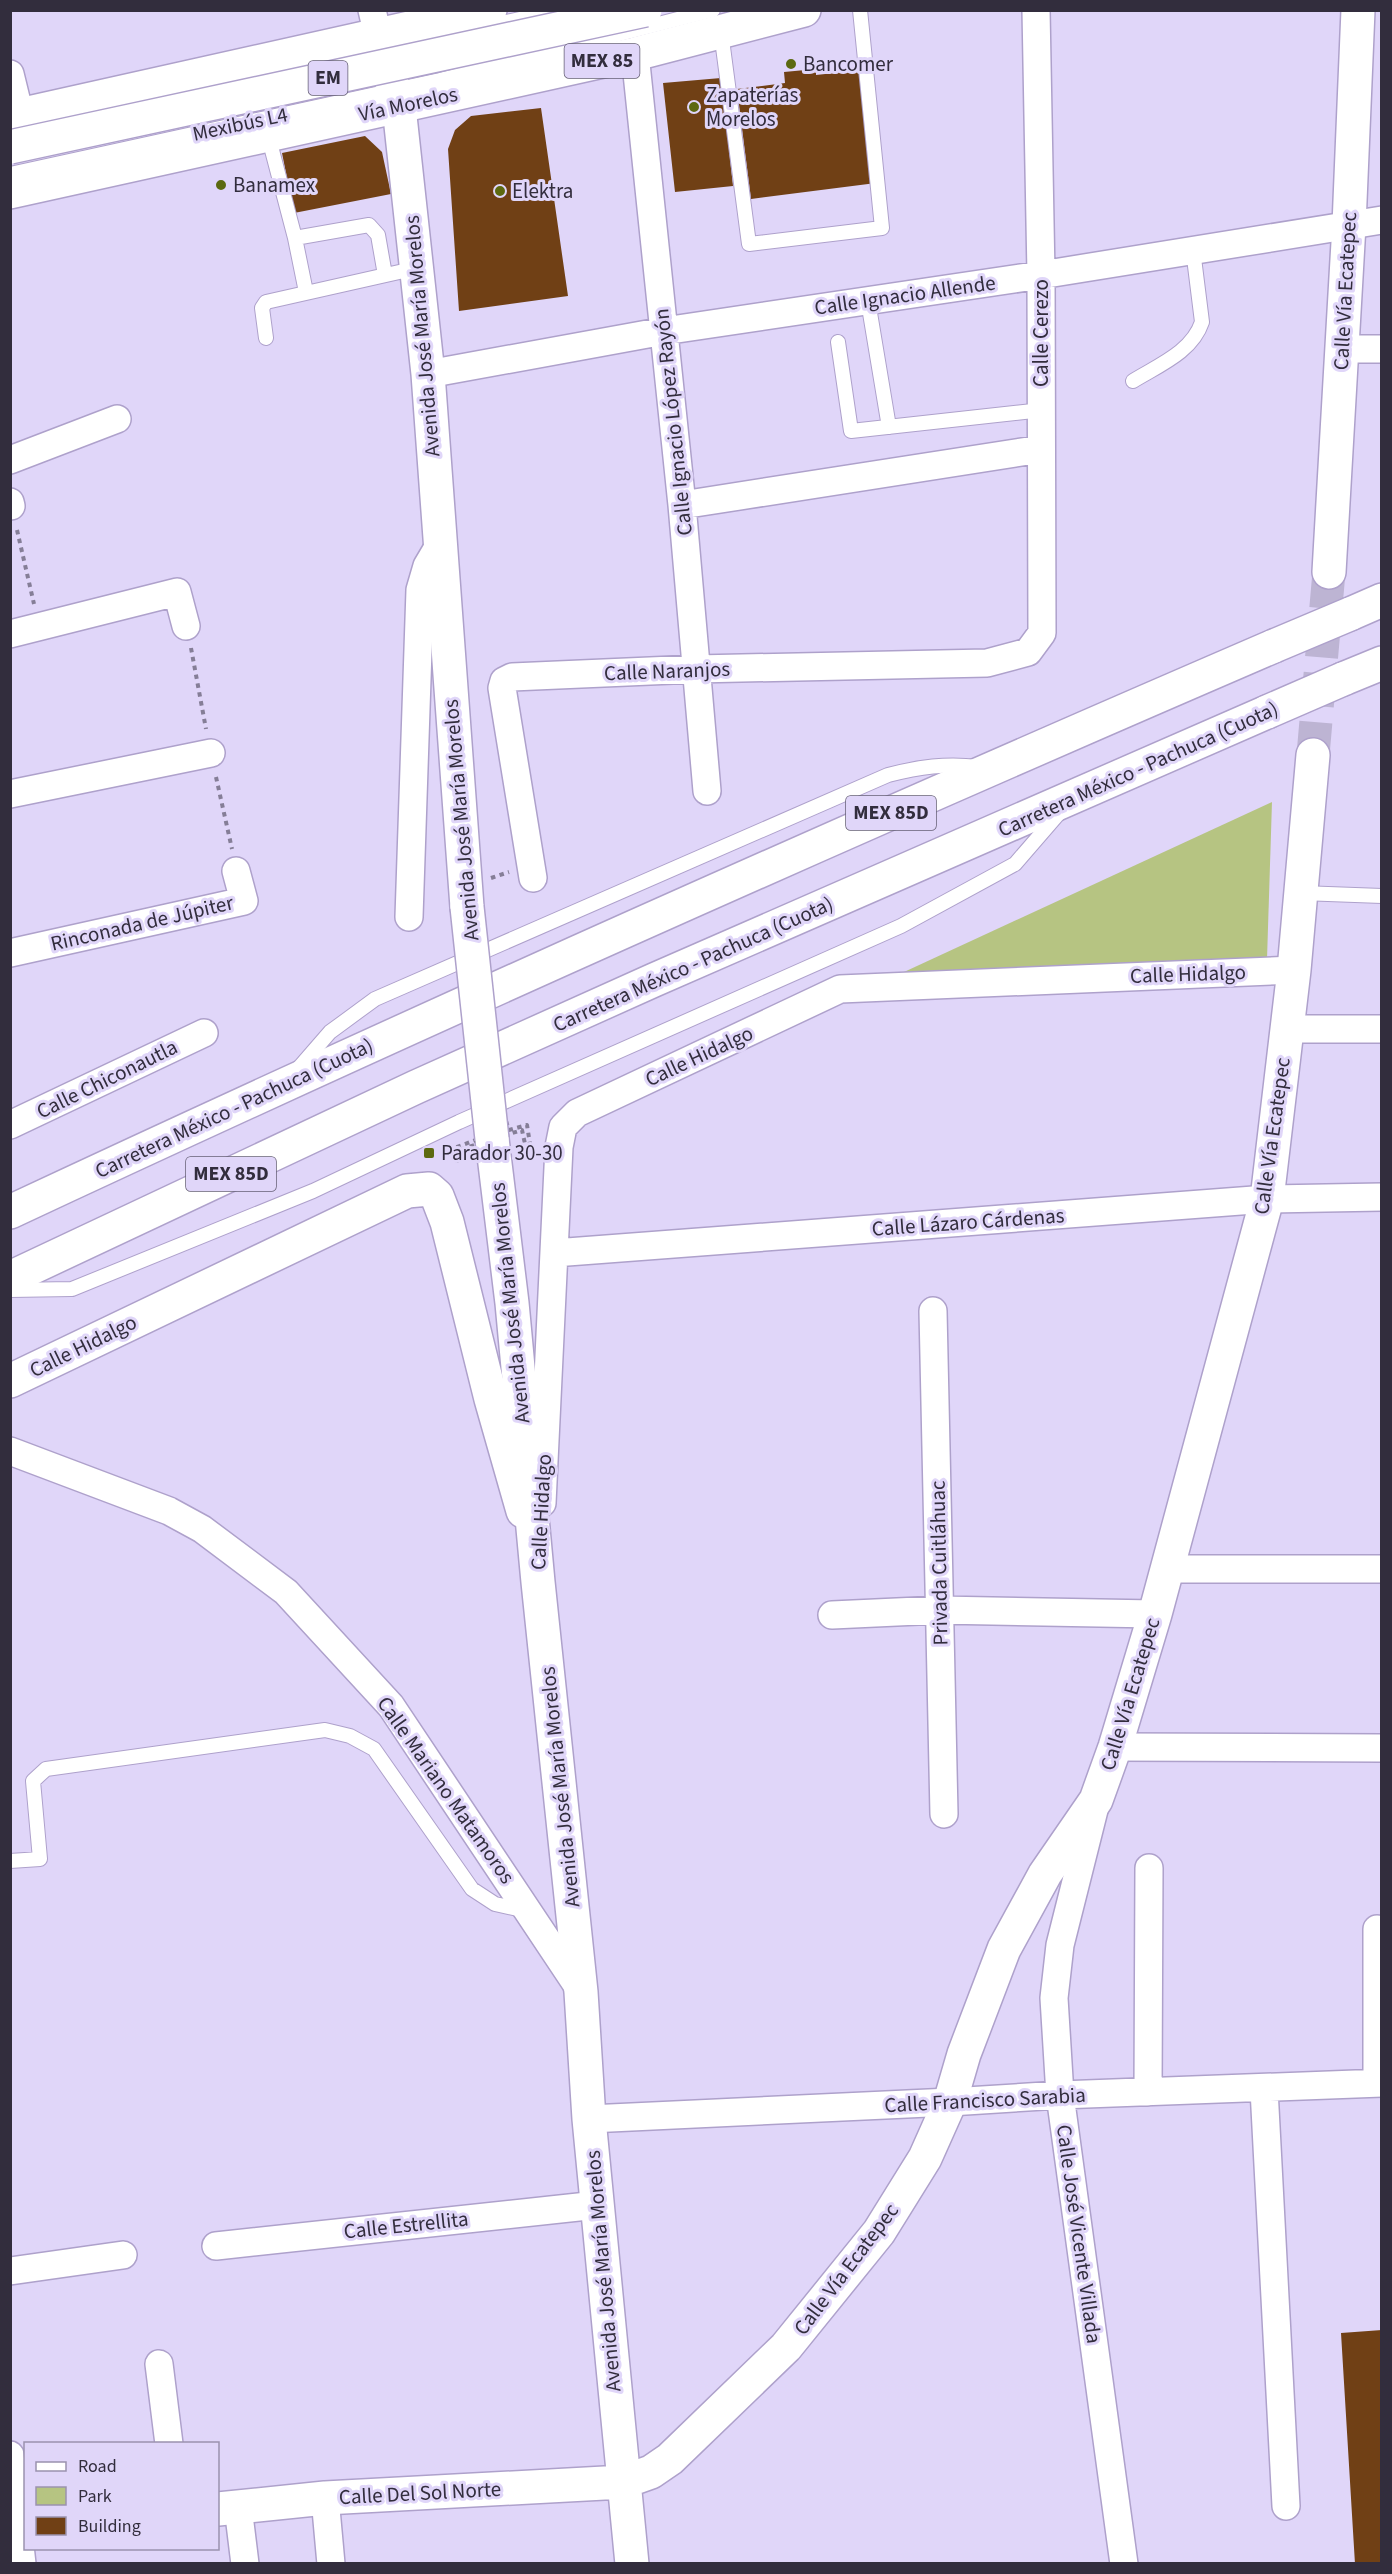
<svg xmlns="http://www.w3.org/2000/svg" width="1392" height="2574" font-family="'Source Sans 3',sans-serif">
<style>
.green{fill:#b6c482}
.building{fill:#704015}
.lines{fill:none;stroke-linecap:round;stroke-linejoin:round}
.secondary-tunnel{stroke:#bdb4d3;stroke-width:33;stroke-dasharray:33 16;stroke-linecap:butt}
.service-casing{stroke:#aea1cb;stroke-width:16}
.minor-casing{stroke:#aea1cb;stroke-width:30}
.tertiary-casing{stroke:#aea1cb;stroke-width:36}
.secondary-casing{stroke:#aea1cb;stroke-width:36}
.primary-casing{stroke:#aea1cb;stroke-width:36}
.motorway-casing{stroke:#aea1cb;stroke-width:36}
.path{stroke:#857e97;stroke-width:4;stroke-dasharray:4.5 4.5;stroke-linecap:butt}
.service{stroke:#fff;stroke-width:14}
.minor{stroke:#fff;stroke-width:27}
.tertiary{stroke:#fff;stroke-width:33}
.secondary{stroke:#fff;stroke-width:33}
.primary{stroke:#fff;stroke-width:33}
.motorway{stroke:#fff;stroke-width:33}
.secondary-bridge-casing{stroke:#aea1cb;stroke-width:36;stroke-linecap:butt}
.primary-bridge-casing{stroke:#aea1cb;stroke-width:36;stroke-linecap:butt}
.motorway-bridge-casing{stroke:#aea1cb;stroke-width:36;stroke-linecap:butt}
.secondary-bridge{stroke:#fff;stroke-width:33}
.primary-bridge{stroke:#fff;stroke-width:33}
.motorway-bridge{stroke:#fff;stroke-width:33}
.poi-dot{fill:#5c6910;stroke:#e0d6f9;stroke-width:2}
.labels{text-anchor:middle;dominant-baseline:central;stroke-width:6;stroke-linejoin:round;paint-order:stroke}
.shield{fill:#e0d6f9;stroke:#666075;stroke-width:1.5}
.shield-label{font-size:20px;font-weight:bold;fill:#322d3d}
.poi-label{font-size:21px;fill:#322d3d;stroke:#e0d6f9;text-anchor:start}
.street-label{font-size:21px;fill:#322d3d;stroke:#e0d6f9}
</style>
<rect width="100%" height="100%" fill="#e0d6f9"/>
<!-- green -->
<path class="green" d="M1272 802 1267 959 904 972Z"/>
<!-- building -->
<path class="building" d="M816 69V75L862 70 876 183 751 199 737 89 785 83 784 72Z
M721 78 733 186 675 192 663 83Z
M541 108 568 296 459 311 448 149 455 130 471 116Z
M365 136 382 152 391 194 294 213 282 153Z
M1382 2330V2564H1355L1341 2333Z"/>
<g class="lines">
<!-- secondary-tunnel -->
<path class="secondary-tunnel" d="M1313 755 1329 572"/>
<defs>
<path id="service" d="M480 28 560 10
M721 32 749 244 882 228 860 10
M268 135 295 238
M10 174 440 80 713 10
M306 292 295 238 369 225 378 235 385 275
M868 301 889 427
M266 338 262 308 266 302 417 268
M838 342 851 431 1042 410
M1133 381C1159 365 1192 352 1202 322L1193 250
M1301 893 1382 896
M297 1070 330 1032 375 999 888 775C919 767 946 763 978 767
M10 1290 72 1289 313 1191 459 1122 901 926 1015 864 1060 812
M10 1861 40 1859 33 1781 46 1769 325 1730 350 1736 374 1749 472 1889 495 1904 527 1911"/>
<path id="minor" d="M372 10 378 36
M635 54 682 505 707 791
M10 74 20 115
M1341 349H1382
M428 374 664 331 1041 275 1382 220
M10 460 117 419
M10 502 11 506
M682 505 1041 449
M10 634 177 592 186 626
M10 794 211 753
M533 878 502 688 504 681 512 677 696 669 987 663 1028 652 1042 633 1041 275 1036 10
M409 917 420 590 427 566 440 544
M10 953 244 901 236 871
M1287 1029H1382
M10 1125 204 1033
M554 1253 1267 1199 1382 1197
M933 1311 944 1814
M10 1451 169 1511 202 1529 286 1592 391 1706 581 1991
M542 1503 559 1147 563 1127 577 1113 840 989 1294 970
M1167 1569H1382
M832 1615 940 1610 1155 1614
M1115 1747 1382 1748
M1094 1810 1060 1945 1054 1998 1060 2095 1124 2564
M1377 1929V2083
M1264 2089 1286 2506
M1148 2092 1149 1868
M589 2119 950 2102 1060 2095 1382 2083
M216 2246 597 2205
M10 2271 123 2255
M159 2364 169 2444
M10 2455 22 2564
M325 2498 331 2564
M238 2507 245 2564"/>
<path id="tertiary" d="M10 1381 407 1191 429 1189 437 1196 447 1222 491 1399 523 1511"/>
<path id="secondary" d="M379 39 399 107 428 374 467 907
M1329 572 1349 225 1358 10
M492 1139 512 1303 538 1582 581 1992 589 2119 632 2564
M218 2509 325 2498 623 2482 651 2472 670 2459 786 2347 879 2232 925 2158 950 2102 964 2054 1004 1949 1045 1874 1096 1800 1115 1747 1155 1614 1267 1199 1294 970 1313 755
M10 2525 26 2524"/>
<path id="primary" d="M10 117 490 10
M10 192 635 54 804 10"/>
<path id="motorway" d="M1350 614 1382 600
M1343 679 1382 663
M10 1212C429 1016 850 829 1274 646
M10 1278 416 1087 654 980 1267 712"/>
</defs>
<!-- service casing -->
<use href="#service" class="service-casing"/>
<!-- minor casing -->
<use href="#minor" class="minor-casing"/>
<!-- tertiary casing -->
<use href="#tertiary" class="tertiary-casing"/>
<!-- secondary casing -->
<use href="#secondary" class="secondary-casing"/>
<!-- primary casing -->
<use href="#primary" class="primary-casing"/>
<!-- motorway casing -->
<use href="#motorway" class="motorway-casing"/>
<!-- path -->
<path class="path" d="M17 530 34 604
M191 648 206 729
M216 777 232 849
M491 878 509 872
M506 1121 509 1130 527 1125 530 1144H525L522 1130 459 1150 460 1160 457 1161 454 1148 476 1140 474 1135Z"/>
<!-- service -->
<use href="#service" class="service"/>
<!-- minor -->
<use href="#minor" class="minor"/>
<!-- tertiary -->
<use href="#tertiary" class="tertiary"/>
<!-- secondary -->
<use href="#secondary" class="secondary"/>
<!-- primary -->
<use href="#primary" class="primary"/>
<!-- motorway -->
<use href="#motorway" class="motorway"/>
<defs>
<path id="secondary-bridge" d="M467 907 492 1139"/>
<path id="primary-bridge" d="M10 147 645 10"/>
<path id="motorway-bridge" d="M1274 646 1350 614
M1267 712 1343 679"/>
</defs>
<!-- secondary-bridge casing -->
<use href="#secondary-bridge" class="secondary-bridge-casing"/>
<!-- primary-bridge casing -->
<use href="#primary-bridge" class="primary-bridge-casing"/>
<!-- motorway-bridge casing -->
<use href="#motorway-bridge" class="motorway-bridge-casing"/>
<!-- secondary-bridge -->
<use href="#secondary-bridge" class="secondary-bridge"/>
<!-- primary-bridge -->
<use href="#primary-bridge" class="primary-bridge"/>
<!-- motorway-bridge -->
<use href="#motorway-bridge" class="motorway-bridge"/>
</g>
<!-- markers -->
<g class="poi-dot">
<circle cx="791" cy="64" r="6"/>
<circle cx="694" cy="107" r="6"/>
<circle cx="221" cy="185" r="6"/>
<circle cx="500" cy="191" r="6"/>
<rect x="423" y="1147" width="12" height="12" rx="3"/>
</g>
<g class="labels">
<!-- shield labels -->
<g class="shield">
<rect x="564.5" y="44" width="75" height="34" rx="4.5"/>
<rect x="308.5" y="61" width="39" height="34" rx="4.5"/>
<rect x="846" y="796" width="90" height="34" rx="4.5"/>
<rect x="186" y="1157" width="90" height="34" rx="4.5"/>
</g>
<g class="shield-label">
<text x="602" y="61">MEX 85</text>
<text x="328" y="78">EM</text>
<text x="891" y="813">MEX 85D</text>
<text x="231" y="1174">MEX 85D</text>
</g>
<!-- poi labels -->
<g class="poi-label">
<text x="803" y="64">Bancomer</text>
<text x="706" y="95">Zapaterías<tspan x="706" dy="24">Morelos</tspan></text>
<text x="233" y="185">Banamex</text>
<text x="512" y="191">Elektra</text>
<text x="441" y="1153">Parador 30-30</text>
</g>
<!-- street labels -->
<g class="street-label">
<text transform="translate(408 104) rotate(-12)">Vía Morelos</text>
<text transform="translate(240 124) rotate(-12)">Mexibús L4</text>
<text transform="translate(1345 291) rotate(-87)">Calle Vía Ecatepec</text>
<text transform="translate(905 295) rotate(-8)">Calle Ignacio Allende</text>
<text transform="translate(1041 333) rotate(-90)">Calle Cerezo</text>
<text transform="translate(422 336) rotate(-95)">Avenida José María Morelos</text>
<text transform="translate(673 422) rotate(-96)">Calle Ignacio López Rayón</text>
<text transform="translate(667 671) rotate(-2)">Calle Naranjos</text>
<text transform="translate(1138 769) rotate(-24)">Carretera México - Pachuca (Cuota)</text>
<text transform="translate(461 820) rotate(-95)">Avenida José María Morelos</text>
<text transform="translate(142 923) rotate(-13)">Rinconada de Júpiter</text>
<text transform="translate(693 964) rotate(-24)">Carretera México - Pachuca (Cuota)</text>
<text transform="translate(1188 974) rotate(-2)">Calle Hidalgo</text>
<text transform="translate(699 1056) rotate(-25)">Calle Hidalgo</text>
<text transform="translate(107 1079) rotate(-26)">Calle Chiconautla</text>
<text transform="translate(234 1108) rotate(-25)">Carretera México - Pachuca (Cuota)</text>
<text transform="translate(1272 1136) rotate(-82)">Calle Vía Ecatepec</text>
<text transform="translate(968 1222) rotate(-4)">Calle Lázaro Cárdenas</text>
<text transform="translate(510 1303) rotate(-96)">Avenida José María Morelos</text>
<text transform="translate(83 1346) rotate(-26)">Calle Hidalgo</text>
<text transform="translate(541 1512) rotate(-87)">Calle Hidalgo</text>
<text transform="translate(939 1563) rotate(-91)">Privada Cuitláhuac</text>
<text transform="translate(1130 1694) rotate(-73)">Calle Vía Ecatepec</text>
<text transform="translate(560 1787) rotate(-96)">Avenida José María Morelos</text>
<text transform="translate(446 1790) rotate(55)">Calle Mariano Matamoros</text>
<text transform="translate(985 2100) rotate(-3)">Calle Francisco Sarabia</text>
<text transform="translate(406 2225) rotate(-6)">Calle Estrellita</text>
<text transform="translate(1079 2234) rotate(82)">Calle José Vicente Villada</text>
<text transform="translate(846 2269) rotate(-53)">Calle Vía Ecatepec</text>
<text transform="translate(603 2271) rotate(-95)">Avenida José María Morelos</text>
<text transform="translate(420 2493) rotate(-3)">Calle Del Sol Norte</text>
</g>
</g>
<!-- border -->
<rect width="1392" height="2574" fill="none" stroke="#322d3d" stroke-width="24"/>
<!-- legend -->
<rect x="24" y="2442" width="195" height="108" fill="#e0d6f9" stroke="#9a92ae" stroke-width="1.5"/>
<rect x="36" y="2462" width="30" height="9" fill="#ffffff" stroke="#9a92ae" stroke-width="1.5"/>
<text x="78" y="2472" font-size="18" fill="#322d3d">Road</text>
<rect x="36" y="2487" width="30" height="18" fill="#b6c482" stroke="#9a92ae" stroke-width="1.5"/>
<text x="78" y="2502" font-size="18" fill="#322d3d">Park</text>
<rect x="36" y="2517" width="30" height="18" fill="#704015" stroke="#9a92ae" stroke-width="1.5"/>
<text x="78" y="2532" font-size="18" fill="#322d3d">Building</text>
</svg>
